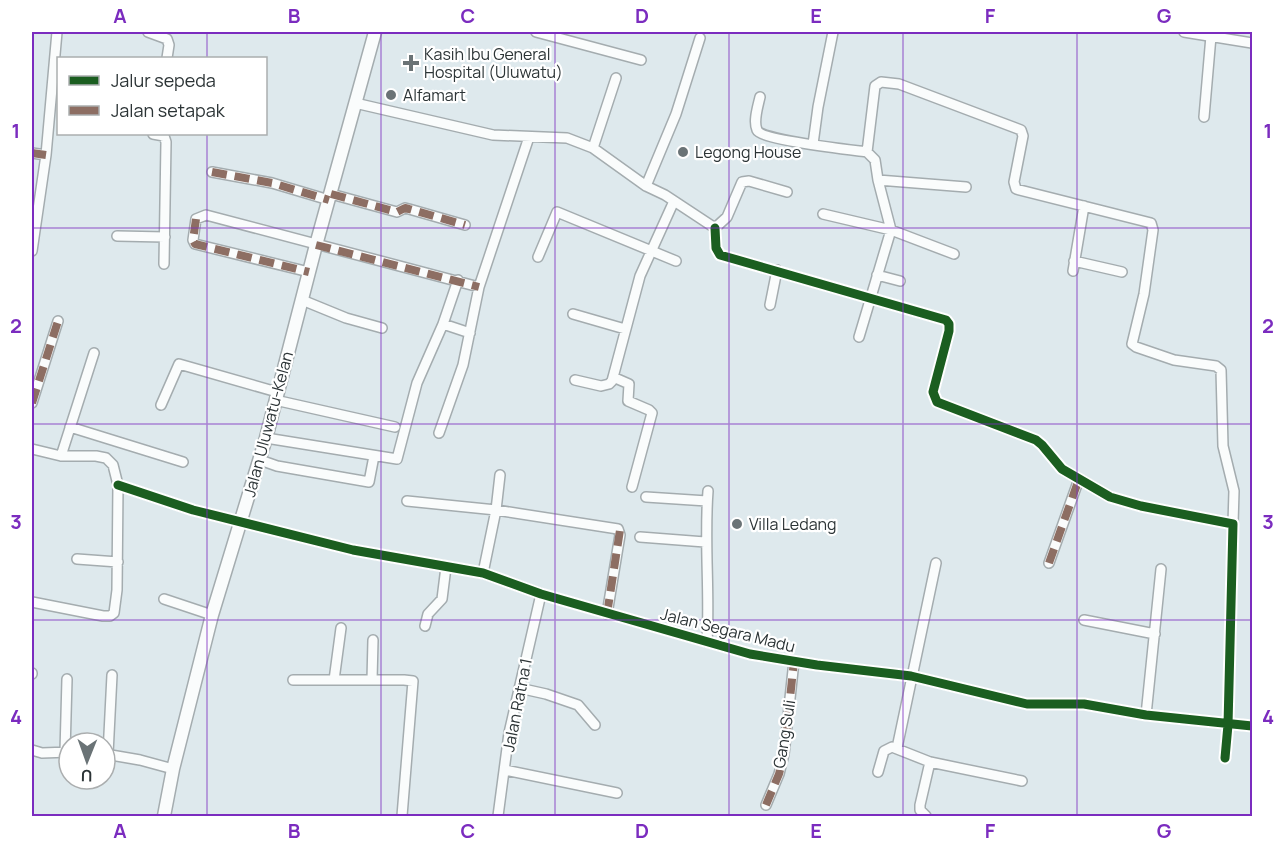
<svg xmlns="http://www.w3.org/2000/svg" width="1284" height="848" font-family="Manrope,sans-serif">
<style>
.lines{fill:none;stroke-linecap:round;stroke-linejoin:round}
.street-casing{stroke:#a4acaf;stroke-width:12}
.secondary-casing{stroke:#a4acaf;stroke-width:15}
.street{stroke:#fafcfc;stroke-width:9}
.secondary{stroke:#fafcfc;stroke-width:12}
.quiet{stroke:#8d6e63;stroke-width:8;stroke-dasharray:15 8;stroke-linecap:butt}
.cycleway-casing{stroke:#fff;stroke-width:13}
.cycleway{stroke:#1b5e20;stroke-width:9}
.grid{fill:none;stroke:#7b2cbf;stroke-width:1.5;stroke-opacity:0.55}
.poi-dot{fill:#6a7376;stroke:#fff;stroke-width:2}
.labels{text-anchor:middle;dominant-baseline:central;stroke-width:4.5;stroke-linejoin:round;paint-order:stroke}
.poi-label{font-size:16px;fill:#2c3436;stroke:#fff;text-anchor:start}
.street-label{font-size:16px;fill:#2c3436;stroke:#fff}
.neatline{fill:none;stroke:#7b2cbf;stroke-width:2}
.grid-label{font-size:20px;text-anchor:middle;font-weight:bold;fill:#7b2cbf}
</style>
<rect width="100%" height="100%" fill="#dee9ed"/>
<g class="lines">
<defs>
<path id="street" d="M148 32 167 39 169 45 167 58
M536 32 641 60
M1184 32 1252 43
M760 97C758 106 753 121 757 130 761 140 852 150 867 152L875 160 878 180 891 230 859 337
M355 103 493 135 567 138 593 148 646 186 665 195 715 228 727 217 742 182 749 181 787 192
M1204 117 1211 36
M153 134 164 136 166 142 164 264
M813 144 818 107 833 32
M593 148 616 78
M867 152 875 86 881 82 899 84 1021 130 1023 136 1014 182 1016 189 1151 223 1153 230 1144 294 1132 344 1136 347 1174 360 1216 366 1221 370 1223 446 1234 491 1233 524
M32 153 46 155
M212 172 272 183 329 200
M878 180 966 187
M646 186 676 114 700 38
M331 194 397 212 405 208 409 209 465 225
M823 214 891 230 954 254
M715 228 716 248 720 255 946 320 949 324V331L933 392 937 402 1036 440 1042 445 1062 469 1110 497 1141 506 1233 524 1228 725 1225 758
M117 236 165 237
M32 251 46 155 57 32
M538 257 557 212 676 261
M1074 261 1122 272
M1073 271 1084 206
M309 272 195 244 193 240 196 219 206 215 479 287
M877 275 900 281
M302 300 346 318 382 328
M770 305 777 270
M573 314 625 329
M443 324 470 333
M613 377 629 384 628 401 649 410 652 413 632 487
M575 380 601 386 609 384 612 381 640 276 674 201
M275 400 395 427
M32 403 58 321
M161 405 179 364 277 392
M70 427 183 462
M439 433 463 365 479 287 529 137
M266 438 397 459 417 383 443 324 458 280
M32 449 61 456H96L106 458 113 465 118 485 117 590 114 613 110 616H103L32 602
M61 456 94 353
M260 460 277 466 369 482 374 456
M118 485 193 510 353 550 483 573 541 594 750 654 817 665 911 676 1027 704H1084L1146 715 1252 726
M646 497 707 501
M407 501 496 510 618 529 620 535 607 614
M640 537 705 542
M77 559 118 562
M1049 563 1079 479
M483 573 496 510 500 475
M164 599 212 615
M1084 620 1155 634
M425 626 428 614 442 599 446 567
M707 642C710 592 704 542 708 491
M32 674V673
M293 680H404L413 681 402 816
M334 680 341 628
M372 680 373 640
M519 688 546 694 578 705 595 725
M1146 715 1161 569
M897 748 936 563
M32 750 42 753 69 752
M65 752 67 679
M105 754 140 760 173 769
M108 754 112 675
M505 770 617 793
M878 772 884 751 892 747 930 762 1022 781
M766 805 779 774 784 754 794 661
M498 816 509 733 541 594
M926 816 920 810V805L930 762"/>
<path id="secondary" d="M164 816 173 769 212 615 266 438 316 245 375 32"/>
</defs>
<!-- street casing -->
<use href="#street" class="street-casing"/>
<!-- secondary casing -->
<use href="#secondary" class="secondary-casing"/>
<!-- street -->
<use href="#street" class="street"/>
<!-- secondary -->
<use href="#secondary" class="secondary"/>
<!-- quiet -->
<path class="quiet" d="M32 153 46 155
M212 172 272 183 329 200
M331 194 397 212 405 208 409 209 465 225
M196 219 193 240 195 244 309 272
M316 245 479 287
M32 403 58 321
M1049 563 1079 479
M607 614 620 530
M766 805 779 774 784 754 794 661"/>
<defs>
<path id="cycleway" d="M715 228 716 248 720 255 946 320 949 324V331L933 392 937 402 1036 440 1042 445 1062 469 1110 497 1141 506 1233 524 1228 725 1225 758
M118 485 193 510 353 550 483 573 541 594 750 654 817 665 911 676 1027 704H1084L1146 715 1252 726"/>
</defs>
<!-- cycleway casing -->
<use href="#cycleway" class="cycleway-casing"/>
<!-- cycleway -->
<use href="#cycleway" class="cycleway"/>
</g>
<!-- grid -->
<path class="grid" d="M207 32V58M381 32V816M555 32V816M729 32V816M903 32V816M1077 32V816M207 134V816M32 228H1252M32 424H1252M32 620H1252"/>
<!-- markers -->
<g class="poi-dot">
<path d="M408 54h6v6h6v6h-6v6h-6v-6h-6v-6h6z"/>
<circle cx="391" cy="95" r="6"/>
<circle cx="683" cy="152" r="6"/>
<circle cx="737" cy="524" r="6"/>
</g>
<g class="labels">
<!-- poi labels -->
<g class="poi-label">
<text x="424" y="54">Kasih Ibu General<tspan x="424" dy="18">Hospital (Uluwatu)</tspan></text>
<text x="403" y="95">Alfamart</text>
<text x="695" y="152">Legong House</text>
<text x="749" y="524">Villa Ledang</text>
</g>
<!-- street labels -->
<g class="street-label">
<text transform="translate(268 424) rotate(-75)">Jalan Uluwatu-Kelan</text>
<text transform="translate(728 630) rotate(14)">Jalan Segara Madu</text>
<text transform="translate(517 705) rotate(-79)">Jalan Ratna 1</text>
<text transform="translate(784 734) rotate(-81)">Gang Suli</text>
</g>
</g>
<!-- border -->
<rect width="1284" height="848" fill="none" stroke="#ffffff" stroke-width="66"/>
<!-- legend -->
<rect x="57" y="57" width="210" height="78" fill="#ffffff" stroke="#abaeaf" stroke-width="1.5"/>
<rect x="69" y="76" width="30" height="9" fill="#1b5e20" stroke="#abaeaf" stroke-width="1.5"/>
<text x="111" y="87" font-size="18" fill="#2c3436">Jalur sepeda</text>
<rect x="69" y="106" width="30" height="9" fill="#8d6e63" stroke="#abaeaf" stroke-width="1.5"/>
<text x="111" y="117" font-size="18" fill="#2c3436">Jalan setapak</text>
<!-- north arrow -->
<g transform="translate(87 761) rotate(181)"><circle r="28" fill="#ffffff" stroke="#abaeaf" stroke-width="1.5"/>
<path d="M0-4.5L10 22L0 15L-10 22Z" fill="#6a7376"/>
<text y="-9" font-size="16" font-weight="bold" text-anchor="middle" fill="#2c3436">U</text>
</g>
<rect x="33" y="33" width="1218" height="782" class="neatline"/>
<g class="grid-label">
<text x="120" y="23">A</text>
<text x="294" y="23">B</text>
<text x="468" y="23">C</text>
<text x="642" y="23">D</text>
<text x="816" y="23">E</text>
<text x="990" y="23">F</text>
<text x="1164" y="23">G</text>
<text x="16" y="138">1</text>
<text x="1268" y="138">1</text>
<text x="16" y="333">2</text>
<text x="1268" y="333">2</text>
<text x="16" y="529">3</text>
<text x="1268" y="529">3</text>
<text x="16" y="724">4</text>
<text x="1268" y="724">4</text>
<text x="120" y="838">A</text>
<text x="294" y="838">B</text>
<text x="468" y="838">C</text>
<text x="642" y="838">D</text>
<text x="816" y="838">E</text>
<text x="990" y="838">F</text>
<text x="1164" y="838">G</text>
</g>
</svg>
